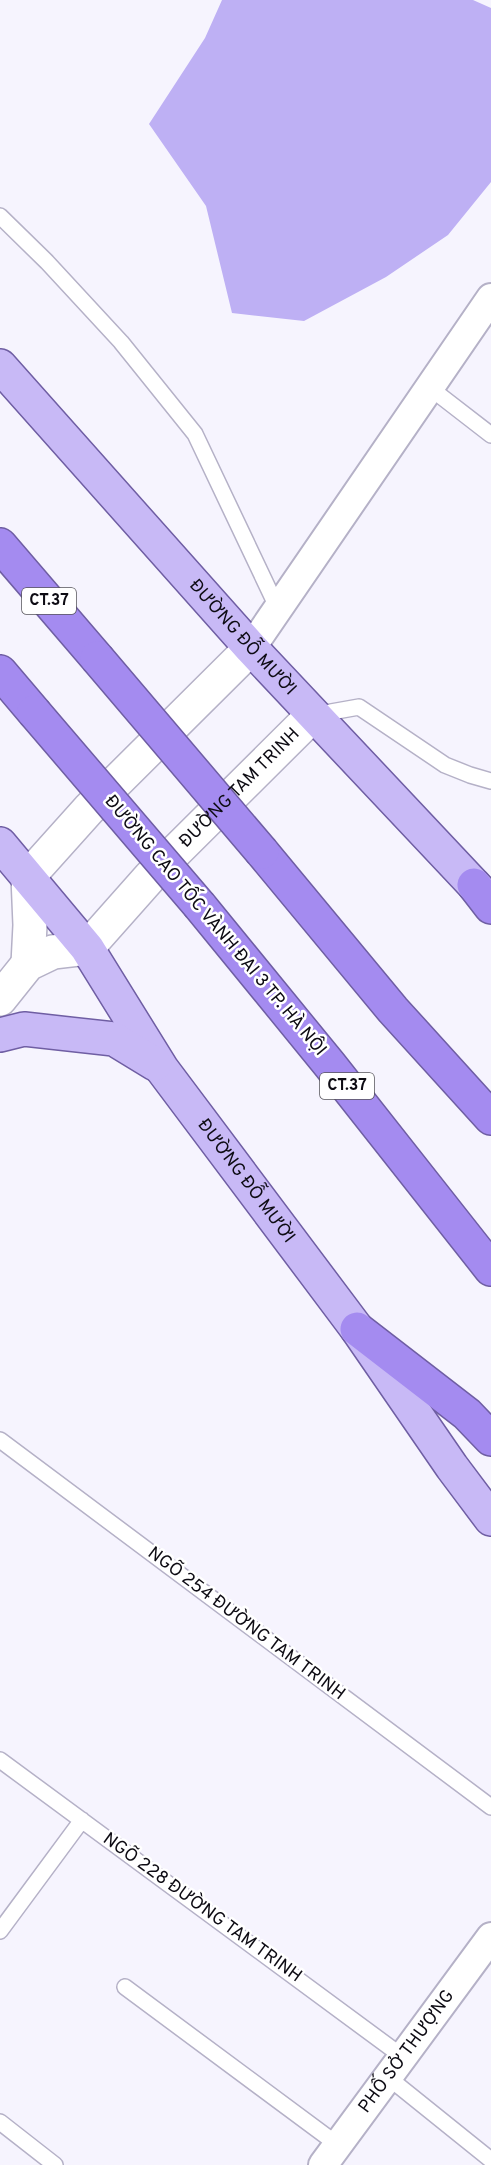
<svg xmlns="http://www.w3.org/2000/svg" width="491" height="2165" font-family="Overpass,sans-serif">
<style>
.water{fill:#beb0f4}
.lines{fill:none;stroke-linecap:round;stroke-linejoin:round}
.lane-casing{stroke:#b5b1c7;stroke-width:18}
.street-casing{stroke:#b5b1c7;stroke-width:32}
.secondary-casing{stroke:#b5b1c7;stroke-width:36}
.primary-casing{stroke:#6f5ea3;stroke-width:36}
.highway-casing{stroke:#6f5ea3;stroke-width:36}
.lane{stroke:#fff;stroke-width:15}
.street{stroke:#fff;stroke-width:28}
.secondary{stroke:#fff;stroke-width:33}
.primary{stroke:#c8b9f6;stroke-width:33}
.highway{stroke:#a48bf0;stroke-width:33}
.highway-bridge-casing{stroke:#6f5ea3;stroke-width:36;stroke-linecap:butt}
.highway-bridge{stroke:#a48bf0;stroke-width:33}
.labels{text-anchor:middle;dominant-baseline:central;stroke-width:5;stroke-linejoin:round;paint-order:stroke}
.shield{fill:#fff;stroke:#56545a;stroke-width:1.5}
.shield-label{font-size:16px;font-weight:bold;fill:#0d0b13}
.street-label{font-size:18px;fill:#0d0b13;stroke:#fff}
</style>
<rect width="100%" height="100%" fill="#f6f4fe"/>
<!-- water -->
<path class="water" d="M222 0H473L491 8V182L448 235 386 277 304 321 232 313 206 206 149 124 205 38Z"/>
<g class="lines">
<defs>
<path id="lane" d="M0 216 47 262 121 342 195 434 278 609
M429 387 491 435
M314 715 359 707 445 765 470 775 491 781
M0 1440 491 1807
M0 1760 403 2057
M0 1931 82 1820
M125 1987 338 2145
M389 2078 491 2160
M0 2122 55 2165"/>
<g id="street">
<path d="M251 648 491 298"/>
<path id="s1" d="M323 2165 491 1937"/>
</g>
<g id="secondary">
<path d="M28 964 30 925 28 877 89 809 251 648"/>
<path id="s2" d="M0 999 28 964 53 952 87 948 150 877 313 715"/>
</g>
<g id="primary">
<path id="s3" d="M0 366 251 648 491 903"/>
<path id="s4" d="M0 844 87 948 162 1069 357 1329 452 1467 491 1519"/>
<path d="M0 1035 24 1029 114 1039 155 1064"/>
</g>
<path id="highway" d="M0 545 97 658
M0 672 34 712
M262 852 393 1010 491 1118
M474 885 491 907
M200 906 330 1065 491 1269
M357 1329 467 1414 491 1439"/>
</defs>
<!-- lane casing -->
<use href="#lane" class="lane-casing"/>
<!-- street casing -->
<use href="#street" class="street-casing"/>
<!-- secondary casing -->
<use href="#secondary" class="secondary-casing"/>
<!-- primary casing -->
<use href="#primary" class="primary-casing"/>
<!-- highway casing -->
<use href="#highway" class="highway-casing"/>
<!-- lane -->
<use href="#lane" class="lane"/>
<!-- street -->
<use href="#street" class="street"/>
<!-- secondary -->
<use href="#secondary" class="secondary"/>
<!-- primary -->
<use href="#primary" class="primary"/>
<!-- highway -->
<use href="#highway" class="highway"/>
<defs>
<path id="highway-bridge" d="M97 658 262 852
M34 712 200 906"/>
</defs>
<!-- highway-bridge casing -->
<use href="#highway-bridge" class="highway-bridge-casing"/>
<!-- highway-bridge -->
<use href="#highway-bridge" class="highway-bridge"/>
</g>
<g class="labels">
<!-- shield labels -->
<g class="shield">
<rect x="22" y="588" width="54" height="26" rx="4.5"/>
<rect x="320" y="1073" width="54" height="26" rx="4.5"/>
</g>
<g class="shield-label">
<text x="49" y="601">CT.37</text>
<text x="347" y="1086">CT.37</text>
</g>
<!-- street labels -->
<g class="street-label">
<text stroke="none"><textPath href="#s3" startOffset="364">ĐƯỜNG ĐỖ MƯỜI</textPath></text>
<text stroke="none"><textPath href="#s2" startOffset="328">ĐƯỜNG TAM TRINH</textPath></text>
<text transform="translate(215 926) rotate(50)">ĐƯỜNG CAO TỐC VÀNH ĐAI 3 TP. HÀ NỘI</text>
<text stroke="none"><textPath href="#s4" startOffset="418">ĐƯỜNG ĐỖ MƯỜI</textPath></text>
<text transform="translate(246 1624) rotate(37)">NGÕ 254 ĐƯỜNG TAM TRINH</text>
<text transform="translate(202 1908) rotate(36)">NGÕ 228 ĐƯỜNG TAM TRINH</text>
<text stroke="none"><textPath href="#s1" startOffset="141">PHỐ SỞ THƯỢNG</textPath></text>
</g>
</g>
</svg>
